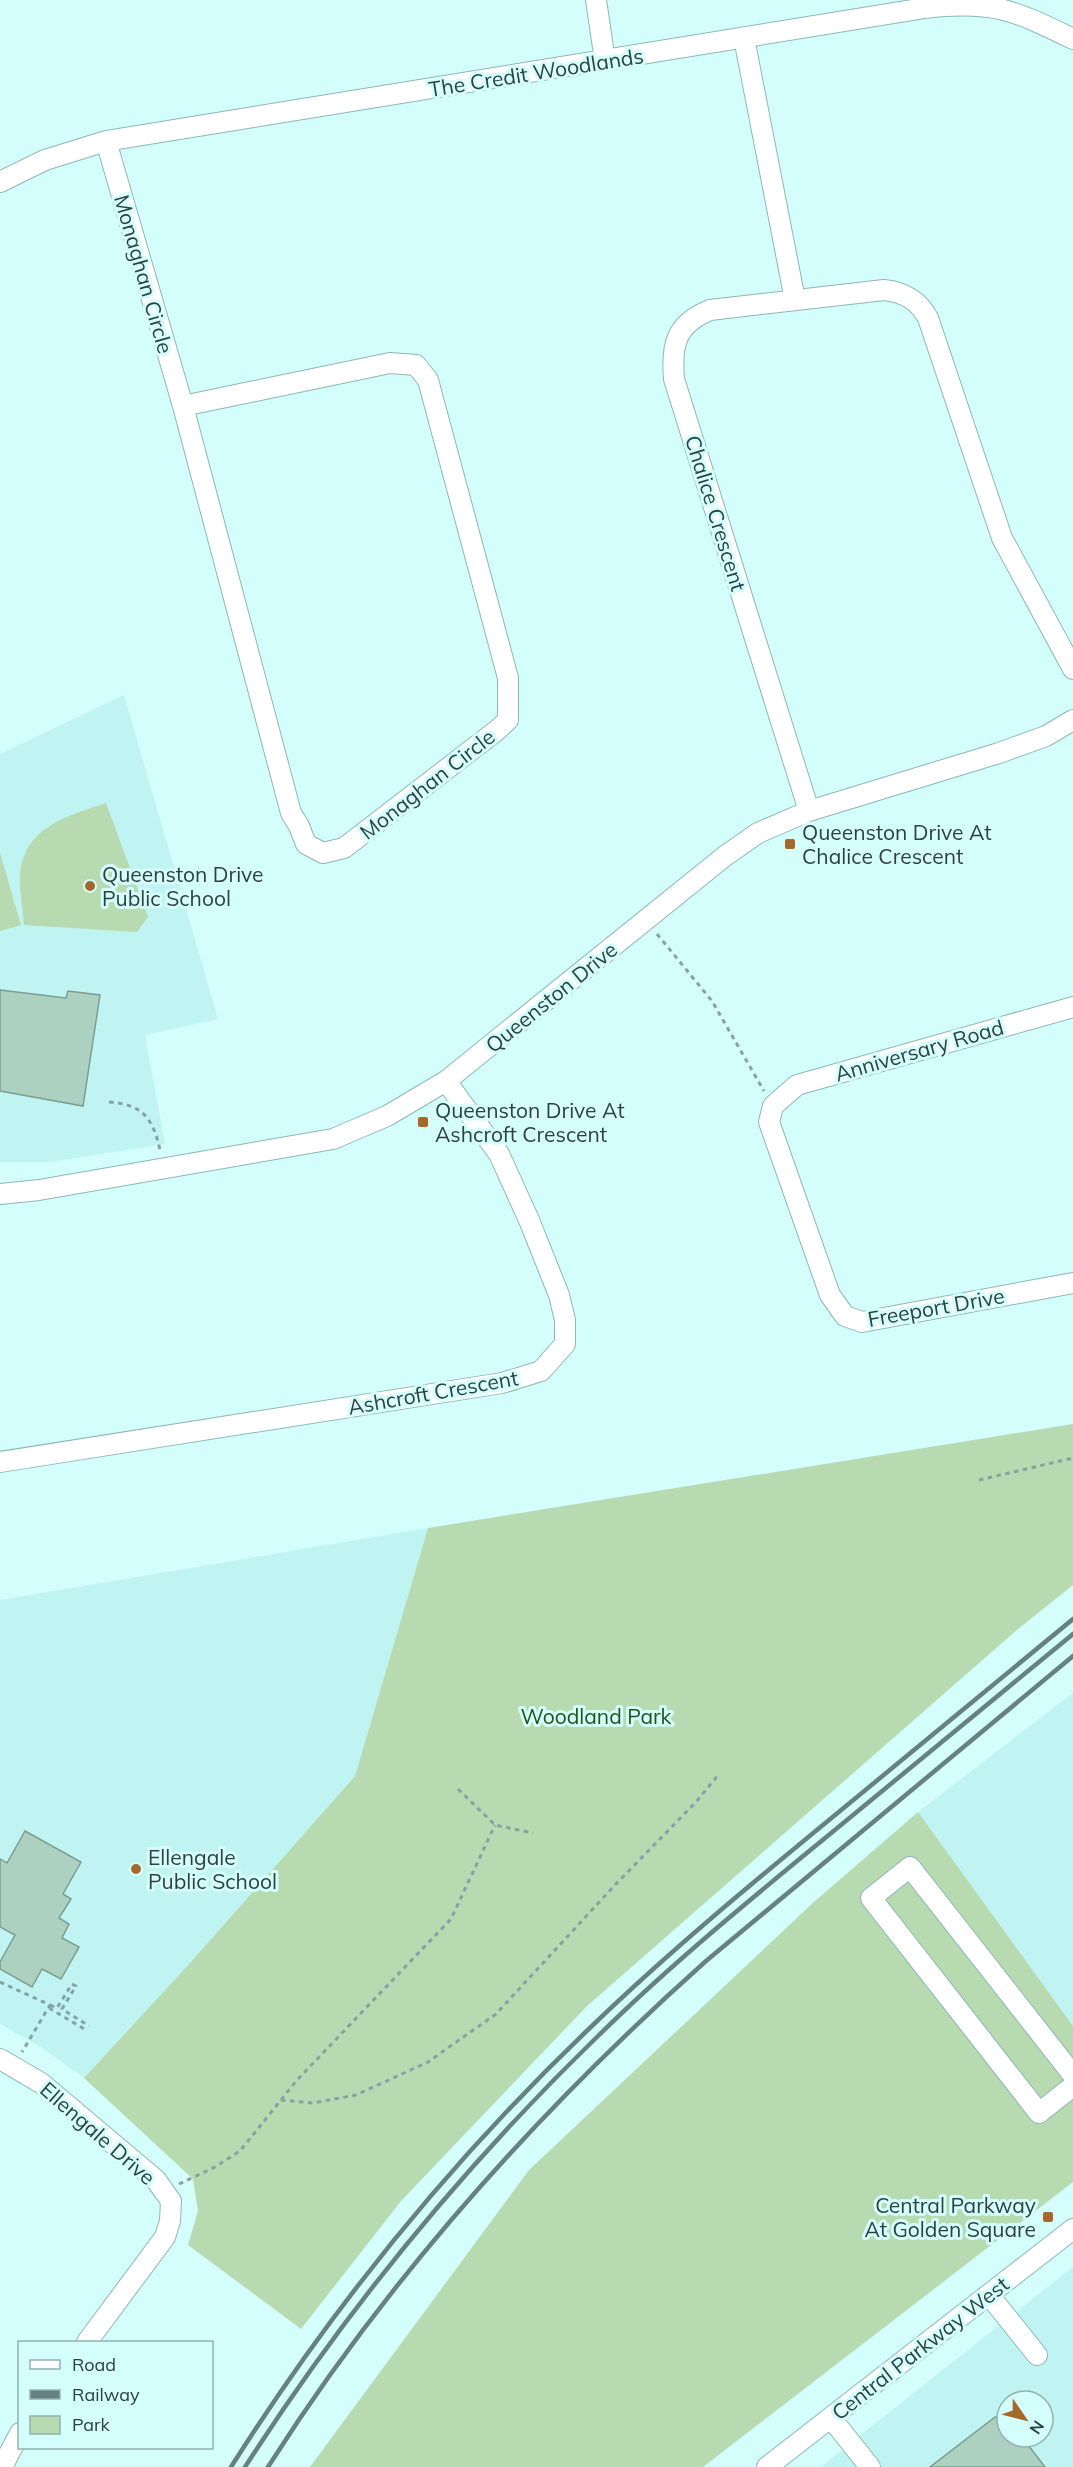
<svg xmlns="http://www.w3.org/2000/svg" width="1073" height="2467" font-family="Mulish,sans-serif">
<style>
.built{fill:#bff4f2;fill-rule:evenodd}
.green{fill:#b7dab1}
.building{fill:#acd1c1;stroke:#7b9e90;stroke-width:1.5}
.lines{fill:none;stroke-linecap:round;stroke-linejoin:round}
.minor-casing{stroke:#8db7b5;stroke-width:22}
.path{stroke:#84a3a2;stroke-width:3;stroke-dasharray:4.5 4.5;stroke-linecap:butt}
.minor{stroke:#fff;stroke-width:20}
.rail{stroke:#668180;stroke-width:4.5}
.poi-dot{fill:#a4682b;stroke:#d3fefc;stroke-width:2}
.labels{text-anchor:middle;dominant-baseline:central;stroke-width:6;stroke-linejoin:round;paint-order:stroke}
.street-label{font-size:21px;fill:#2e403f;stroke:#d3fefc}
.poi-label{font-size:21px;fill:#2e403f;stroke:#d3fefc;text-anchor:start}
.park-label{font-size:21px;fill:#1f5517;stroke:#d3fefc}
</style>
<rect width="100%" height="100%" fill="#d3fefc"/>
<!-- built -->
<path class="built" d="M124 695 218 1019 145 1035 165 1144 50 1162H0V754Z
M428 1528 355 1776 190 1963 84 2078 42 2048 0 2024V1600Z
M1073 1693V2026L918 1812Z
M1073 2267V2467H821L863 2433ZM1007 2401H1043V2437H1007Z"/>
<!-- green -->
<path class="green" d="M106 803 148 917 137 932 24 925C23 909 19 891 20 874 25 826 68 816 106 803Z
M0 853 21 925 0 931Z
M1073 1424V1585L1018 1629 587 2006 401 2201 301 2329 188 2245 198 2211 193 2179 84 2078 190 1963 355 1776 428 1528Z
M918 1812 1073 2026V2182L703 2467H310L529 2170 815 1901Z"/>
<!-- building -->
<path class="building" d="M0 990 66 998 68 991 100 995 83 1106 0 1091Z
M25 1831 81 1862 63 1894 71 1899 59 1918 69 1924 62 1938 79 1947 61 1979 42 1969 32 1987 0 1969V1962L15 1935 0 1927V1859L7 1863Z
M995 2417 1007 2418V2437H1022L1045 2467H930Z"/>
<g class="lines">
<defs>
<path id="minor" d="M596 0 605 61
M744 38 795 300
M106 141 183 406 291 813 299 826 306 844 323 853 344 848 496 731 508 720V678L428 380 416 365 390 363 183 406
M0 182 45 160 106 141 925 8C992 0 1014 10 1073 39
M809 811 674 379C671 344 676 324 710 310L884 290C904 292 918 300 928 318L1002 538 1073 669
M1073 1007 797 1085 773 1106 769 1122 830 1295 845 1316 862 1322 1073 1283
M0 1194 39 1190 333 1139 387 1116 446 1081 725 856 758 833 809 811 999 753 1046 736 1073 720
M0 1462 502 1383 541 1371 565 1344V1320L559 1295 529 1220 499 1154 446 1081
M0 2059 41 2083 156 2180 171 2201 170 2221 165 2237 87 2342
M1073 2075 910 1867 871 1898 1039 2113 1073 2086
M989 2295 1037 2355
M831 2418 870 2467
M2 2467 20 2433
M767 2467 1073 2229"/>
</defs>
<!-- minor casing -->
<use href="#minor" class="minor-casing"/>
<!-- path -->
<path class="path" d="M657 934 712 1001 764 1091
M109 1102C142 1104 153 1118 160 1150
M979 1480 1073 1458
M458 1789 495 1825 533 1833
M0 1982 50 2005 22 2052
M50 2005 57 2008 72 1984 76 1986 62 2009 89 2026
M49 2008 86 2030
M281 2100 313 2103 356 2095 428 2062 496 2014 615 1885 696 1802 719 1774
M179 2184 215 2167 240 2151 297 2080 451 1919 495 1825"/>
<!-- minor -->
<use href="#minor" class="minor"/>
<!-- rail -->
<path class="rail" d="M231 2467C333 2306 455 2156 594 2024 672 1949 756 1880 840 1811 918 1747 995 1683 1073 1619
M245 2467C346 2310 464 2166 598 2036 671 1964 751 1899 830 1834 911 1767 992 1701 1073 1634
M268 2467C388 2278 539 2110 706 1961L1073 1656"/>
</g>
<!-- markers -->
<g class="poi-dot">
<rect x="784" y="838" width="12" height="12" rx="3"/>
<circle cx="90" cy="886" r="6"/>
<rect x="417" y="1116" width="12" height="12" rx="3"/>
<circle cx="136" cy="1869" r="6"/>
<rect x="1042" y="2211" width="12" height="12" rx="3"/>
</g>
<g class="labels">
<!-- street labels -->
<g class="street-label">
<text transform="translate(536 72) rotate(-9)">The Credit Woodlands</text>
<text transform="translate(144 274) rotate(74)">Monaghan Circle</text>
<text transform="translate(716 513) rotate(73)">Chalice Crescent</text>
<text transform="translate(427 784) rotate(-38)">Monaghan Circle</text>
<text transform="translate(551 997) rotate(-39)">Queenston Drive</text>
<text transform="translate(919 1050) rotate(-16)">Anniversary Road</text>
<text transform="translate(936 1307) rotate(-10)">Freeport Drive</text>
<text transform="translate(433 1392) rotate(-10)">Ashcroft Crescent</text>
<text transform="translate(98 2133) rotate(41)">Ellengale Drive</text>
<text transform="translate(920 2348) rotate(-38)">Central Parkway West</text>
</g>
<!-- poi labels -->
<g class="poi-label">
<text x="802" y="832">Queenston Drive At<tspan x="802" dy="24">Chalice Crescent</tspan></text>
<text x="102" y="874">Queenston Drive<tspan x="102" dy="24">Public School</tspan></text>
<text x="435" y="1110">Queenston Drive At<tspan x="435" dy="24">Ashcroft Crescent</tspan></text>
<text x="148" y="1857">Ellengale<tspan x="148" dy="24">Public School</tspan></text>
<text x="1036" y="2205" text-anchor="end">Central Parkway<tspan x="1036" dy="24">At Golden Square</tspan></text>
</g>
<!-- park labels -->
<g class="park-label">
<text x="596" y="1716">Woodland Park</text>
</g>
</g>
<!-- legend -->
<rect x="18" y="2341" width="195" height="108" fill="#d3fefc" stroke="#91b2b0" stroke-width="1.5"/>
<rect x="30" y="2360" width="30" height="9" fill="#ffffff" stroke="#91b2b0" stroke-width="1.5"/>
<text x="72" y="2371" font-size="18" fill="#2e403f">Road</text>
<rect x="30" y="2390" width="30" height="9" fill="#668180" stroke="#91b2b0" stroke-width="1.5"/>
<text x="72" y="2401" font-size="18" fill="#2e403f">Railway</text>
<rect x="30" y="2416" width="30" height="18" fill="#b7dab1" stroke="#91b2b0" stroke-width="1.5"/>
<text x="72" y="2431" font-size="18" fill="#2e403f">Park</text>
<!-- north arrow -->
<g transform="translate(1025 2419) rotate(125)"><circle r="28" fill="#d3fefc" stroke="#91b2b0" stroke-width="1.5"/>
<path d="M0-4.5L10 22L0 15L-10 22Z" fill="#a4682b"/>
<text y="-9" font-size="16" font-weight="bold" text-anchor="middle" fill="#2e403f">N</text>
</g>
</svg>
